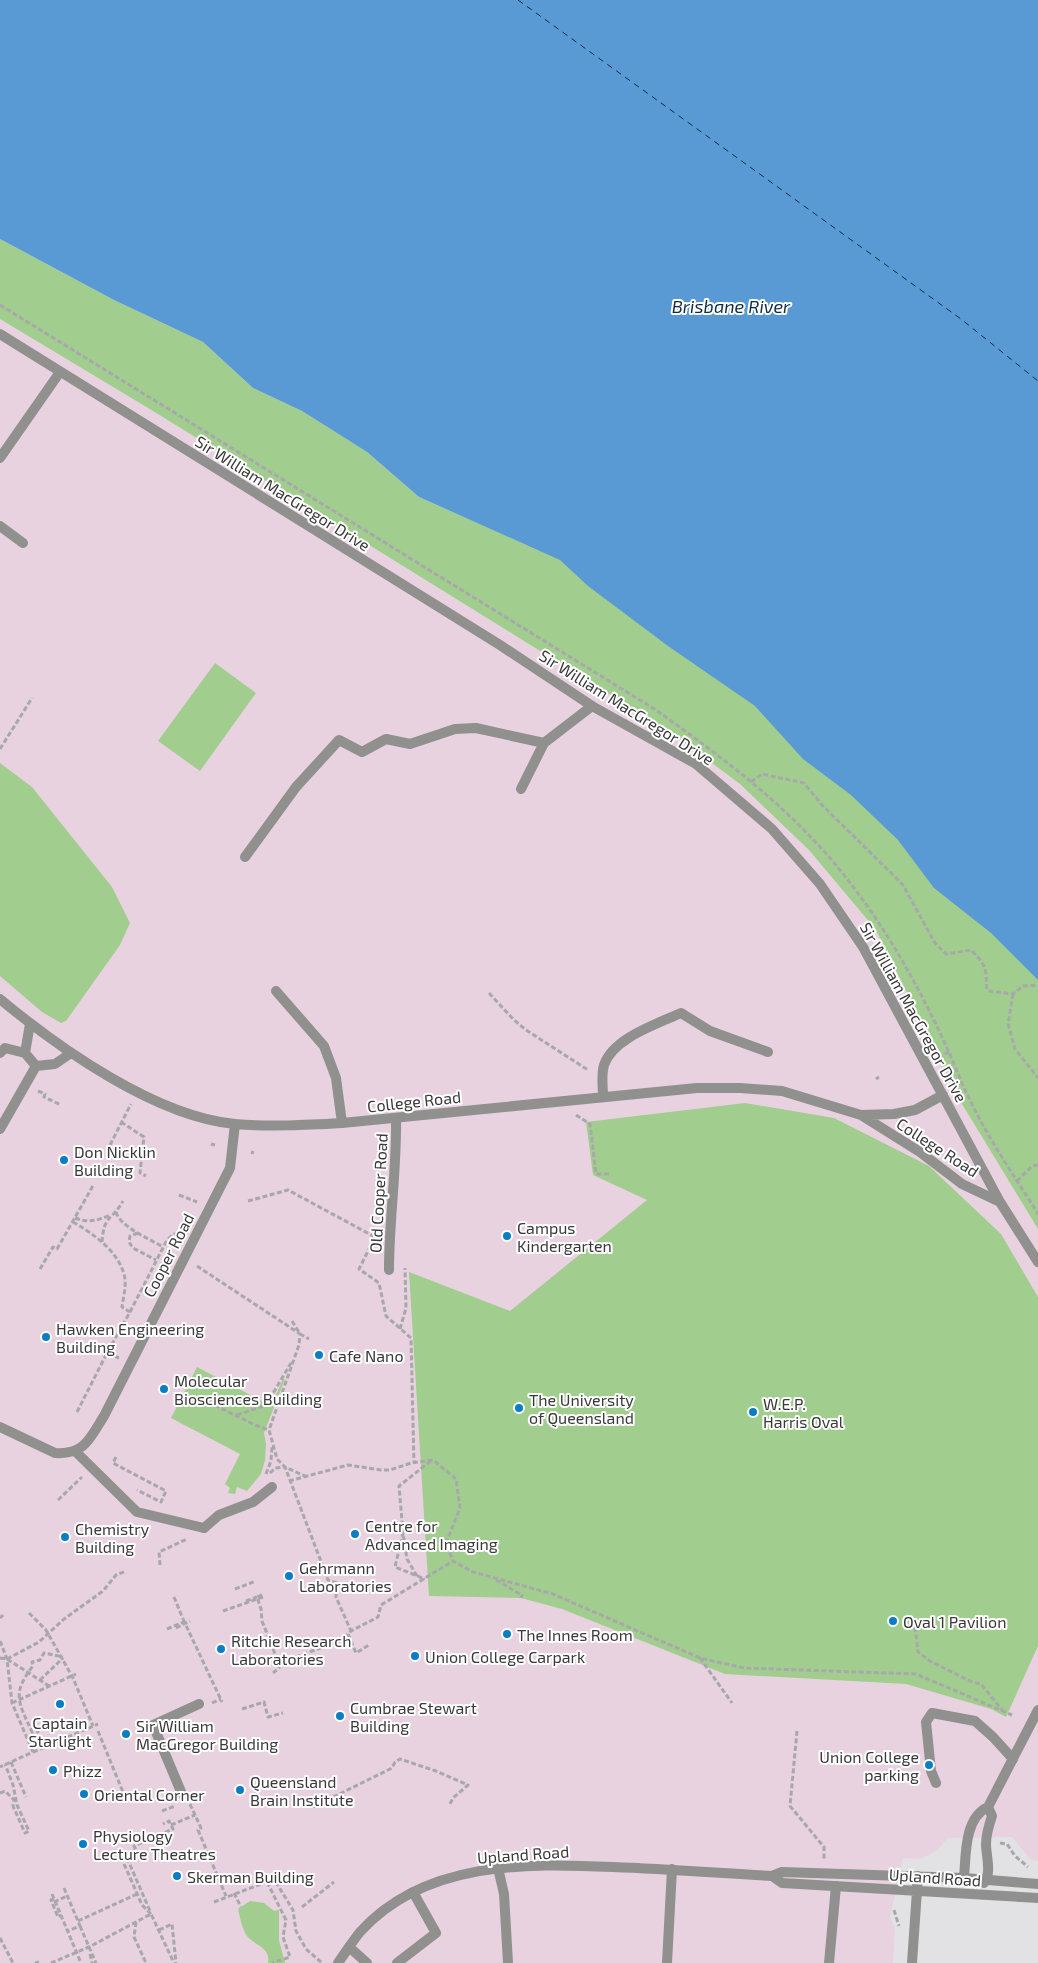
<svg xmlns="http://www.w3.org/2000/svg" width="1038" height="1963" font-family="'Exo 2',sans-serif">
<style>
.education{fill:#e8d2df}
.green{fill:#a1ce8e}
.water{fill:#599ad4}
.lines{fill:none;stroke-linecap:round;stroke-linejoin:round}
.ferry{stroke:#0f2c44;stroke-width:1;stroke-dasharray:6 5;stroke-linecap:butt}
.path{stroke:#a8a8aa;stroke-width:3;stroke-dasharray:5 2.5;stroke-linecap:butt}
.service{stroke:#90908f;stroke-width:10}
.minor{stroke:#90908f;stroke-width:10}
.path-bridge{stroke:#a8a8aa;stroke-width:3;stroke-dasharray:5 2.5;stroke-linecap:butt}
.poi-dot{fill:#0a7dc6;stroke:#fff;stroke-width:2}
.labels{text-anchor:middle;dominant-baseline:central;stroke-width:4;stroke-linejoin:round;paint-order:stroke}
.street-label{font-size:16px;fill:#39393a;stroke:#fff}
.poi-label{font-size:16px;fill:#39393a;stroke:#fff;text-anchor:start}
.water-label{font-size:18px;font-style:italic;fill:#0f2c44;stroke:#fff}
</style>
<rect width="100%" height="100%" fill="#e2e2e4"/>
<!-- education -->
<path class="education" d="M0 239 1038 980V1861L1031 1860 1012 1837 948 1838 936 1851 920 1859 903 1858 890 1917 895 1928 893 1963H0Z"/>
<!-- green -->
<path class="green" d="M0 106 1038 930V1229L962 1104 876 930 809 850 740 784 669 731 158 414 0 319V239L114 300 203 342 253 388 302 411 367 452 419 497 529 546Z
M215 663 256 693 200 771 158 741Z
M0 763 32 787 112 887 130 923 120 945 66 1021 61 1023 42 1012 0 976Z
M745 1103 834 1118 929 1166 1001 1234 1038 1297V1646L1006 1717 991 1709 906 1684 725 1674 562 1609 521 1598 429 1596 409 1272 510 1311 647 1200 593 1175 586 1122Z
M197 1367 271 1406 283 1379H285L264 1433 266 1444 265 1460 261 1474 247 1491 237 1487 235 1494 228 1493 230 1488 225 1484 240 1454 171 1418Z
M250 1901 264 1903 274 1911 279 1910V1940L285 1963H268C271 1947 255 1946 247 1936 242 1929 240 1917 238 1909Z"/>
<!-- water -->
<path class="water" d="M0 0H1038V980L991 933 934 888 898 840 851 795 803 759 755 706 668 646 588 586 560 560 419 497 367 452 302 411 253 388 203 342 114 300 0 239Z"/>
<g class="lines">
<!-- ferry -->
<path class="ferry" d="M518 0 961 319 1038 381"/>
<!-- path -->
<path class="path" d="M0 305 656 710C730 763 799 814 854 888 892 938 923 995 949 1052 956 1068 962 1085 970 1100 989 1140 1015 1177 1038 1214
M0 749 32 698
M751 782 762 774 804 783 822 805 903 885 935 943 946 954 971 950C979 958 985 964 986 975 987 982 985 984 988 991L1013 994 1023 986 1038 985
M489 993 514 1020 526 1030 588 1070
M1013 994 1008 1024 1015 1049 1038 1078
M938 1057 949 1052
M876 1079 879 1077
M38 1091 45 1094 44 1097 61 1105
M576 1115 590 1124 596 1174H611
M121 1122 144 1137 140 1173 146 1176
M211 1144 215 1145
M110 1145 131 1104
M251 1152 254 1153
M1017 1181 1032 1166 1038 1165
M179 1195 197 1202
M248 1201 288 1190 375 1237 359 1269 379 1283 386 1316 411 1338 414 1463
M116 1212C120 1227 150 1239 163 1247
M75 1218C88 1223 97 1221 110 1215
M73 1222C94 1234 121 1253 125 1279 126 1288 123 1299 122 1307L130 1312 107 1353 119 1358
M138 1233 130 1236 129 1242 133 1248 156 1260
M102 1242C104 1214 112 1221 123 1201
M197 1266 300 1334 299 1345 269 1430 277 1459 285 1467 307 1477
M40 1269 53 1247 57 1249 94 1184
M130 1312 167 1240 174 1234H180
M292 1321 300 1334 309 1339
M400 1329 406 1308 405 1268
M181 1398 193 1401 198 1397 255 1425 269 1430
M77 1412 107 1353 102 1350
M237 1415 266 1405 291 1363
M116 1457 113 1463 166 1491 161 1502 137 1490
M270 1473 275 1468 285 1467 328 1580 337 1583 336 1597 351 1631
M266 1474 271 1461 272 1447
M289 1481 348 1465 381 1470H390L411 1463 433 1460 456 1479 460 1508 446 1543 453 1561 473 1572 553 1594 700 1658 744 1668 916 1674 1012 1715
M58 1500 82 1477
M403 1533 399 1486 432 1460
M160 1565 159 1552 187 1539
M417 1576 407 1559 403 1533 395 1567 425 1579
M496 1580 522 1595 521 1598
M235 1589 256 1581
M262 1595 257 1597 261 1609 262 1621 279 1664
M174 1597 183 1619
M246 1601 257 1597
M0 1618 3 1615
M915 1627 918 1652 930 1661 972 1682 981 1684 1002 1710
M167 1629 184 1622
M348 1634 356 1653 369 1645
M0 1641 7 1659 12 1703 33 1752 0 1767
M0 1658 7 1659 49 1686
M700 1658 732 1703
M7 1659 39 1642 64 1619 103 1591 116 1575 126 1571
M273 1673 279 1668V1664L282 1662 340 1641 351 1631 378 1617 381 1605 453 1561
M40 1680 63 1658
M12 1703 76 1674
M212 1703 221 1699
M242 1709 264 1702 268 1717 283 1713
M98 1731 125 1797 130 1795
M797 1731 790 1806 824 1847V1860
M44 1747 37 1730 32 1732C19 1703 11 1694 33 1666L32 1662 40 1660 44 1653 63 1657
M33 1752 98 1724
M11 1762 26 1797
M0 1793 5 1791 14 1800 13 1806 25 1833 29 1831 17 1805 13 1785 5 1764
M190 1804 201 1828 198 1830 226 1896
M313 1807 392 1768 395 1762 400 1759 436 1771 468 1785 453 1798 449 1806
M162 1811 175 1806
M171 1825 195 1815
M1000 1843 1007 1844 1015 1856 1028 1867
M124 1851 150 1911
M271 1874 274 1879
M267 1882 286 1920 283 1937 290 1957 272 1963
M64 1888 80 1926 68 1931
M234 1893 241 1907
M52 1894 81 1963
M54 1899 51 1900 58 1917 61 1915
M54 1902 67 1896
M214 1902 274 1879 293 1910 296 1931 306 1949 322 1963
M302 1907 334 1882
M894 1910 899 1926
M151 1914 142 1905 121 1857 136 1850 134 1846 173 1829 169 1821 163 1824
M78 1921 137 1894
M136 1922 134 1937 146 1963
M80 1926 96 1963
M159 1930 172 1924 176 1963
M0 1938 13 1963
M90 1954 92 1963
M35 1963 39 1962
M51 1963 89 1947 151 1914 174 1963"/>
<!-- service -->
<path class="service" d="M0 458 60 372
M0 526 23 543
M521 789 544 743 592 706
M245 857 296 787 339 740 362 752 386 739 410 744 455 729 476 728 544 743
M276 991 324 1046 336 1078 342 1123
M0 1053 5 1048 25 1053 36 1066 55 1064 71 1053
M25 1053 30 1024
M603 1097C603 1087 601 1075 604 1065 613 1038 657 1024 681 1013L710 1031 768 1052
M0 1129 36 1066
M389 1270C389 1219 397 1169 396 1118
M204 1528 219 1515 253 1502 272 1487
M936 1783 931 1771 926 1722 932 1713 975 1721 993 1737 1013 1759
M182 1794 153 1725 199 1704
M498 1868 504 1894 508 1963
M349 1947 367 1963
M397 1963 436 1933 413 1892
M667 1963 672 1869
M829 1963 836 1886"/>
<!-- minor -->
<path class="minor" d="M0 334 500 645 592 706 696 764 772 829 820 884 863 947 1000 1202 1038 1262
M0 999C60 1049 157 1117 235 1124 270 1127 307 1125 342 1123L697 1088H740L782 1091 861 1115 894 1114 915 1110 943 1095
M861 1115 920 1152 962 1184 1000 1202
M0 1427 55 1453C85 1455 90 1438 104 1416L230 1168 235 1124
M75 1451 137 1512 204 1528
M772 1876 782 1883 1038 1898
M967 1882 964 1878C966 1855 964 1818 988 1807L1038 1710
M984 1883C992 1873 986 1856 986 1844 986 1834 989 1825 992 1816L988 1807
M338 1963C345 1953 352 1942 360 1932 424 1861 526 1863 613 1867 666 1869 719 1873 772 1876L782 1872 964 1878 1038 1884
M912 1963 918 1876"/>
<!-- path-bridge -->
<path class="path-bridge" d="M322 1571 333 1567
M223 1611 263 1597
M29 1613 46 1630 73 1678 93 1726
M183 1619 222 1702
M176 1628 190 1621"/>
</g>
<!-- markers -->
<g class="poi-dot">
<circle cx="64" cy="1160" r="5"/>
<circle cx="507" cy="1236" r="5"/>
<circle cx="46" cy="1337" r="5"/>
<circle cx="319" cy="1355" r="5"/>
<circle cx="164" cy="1389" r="5"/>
<circle cx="519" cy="1408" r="5"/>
<circle cx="753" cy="1412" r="5"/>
<circle cx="355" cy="1534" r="5"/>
<circle cx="65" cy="1537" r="5"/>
<circle cx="289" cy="1576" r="5"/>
<circle cx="893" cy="1621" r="5"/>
<circle cx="507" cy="1634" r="5"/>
<circle cx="221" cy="1649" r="5"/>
<circle cx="415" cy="1656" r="5"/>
<circle cx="60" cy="1704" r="5"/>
<circle cx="340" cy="1716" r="5"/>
<circle cx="126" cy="1734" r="5"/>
<circle cx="929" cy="1765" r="5"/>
<circle cx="53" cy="1770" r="5"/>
<circle cx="240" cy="1790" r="5"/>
<circle cx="84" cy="1794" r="5"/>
<circle cx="83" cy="1844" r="5"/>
<circle cx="177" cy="1876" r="5"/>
</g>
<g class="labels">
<!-- street labels -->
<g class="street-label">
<text transform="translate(283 493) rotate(32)">Sir William MacGregor Drive</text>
<text transform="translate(627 707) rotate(32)">Sir William MacGregor Drive</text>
<text transform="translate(914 1012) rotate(61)">Sir William MacGregor Drive</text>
<text transform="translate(414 1101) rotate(-6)">College Road</text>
<text transform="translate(938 1147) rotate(33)">College Road</text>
<text transform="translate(378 1193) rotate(-87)">Old Cooper Road</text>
<text transform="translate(168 1255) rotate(-63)">Cooper Road</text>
<text transform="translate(523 1854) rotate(-4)">Upland Road</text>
<text transform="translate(935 1877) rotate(4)">Upland Road</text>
</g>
<!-- poi labels -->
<g class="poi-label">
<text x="74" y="1151">Don Nicklin<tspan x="74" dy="18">Building</tspan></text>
<text x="517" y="1227">Campus<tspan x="517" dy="18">Kindergarten</tspan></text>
<text x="56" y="1328">Hawken Engineering<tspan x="56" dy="18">Building</tspan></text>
<text x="329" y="1355">Cafe Nano</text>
<text x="174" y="1380">Molecular<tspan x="174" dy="18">Biosciences Building</tspan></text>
<text x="529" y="1399">The University<tspan x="529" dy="18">of Queensland</tspan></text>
<text x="763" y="1403">W.E.P.<tspan x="763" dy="18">Harris Oval</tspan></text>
<text x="365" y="1525">Centre for<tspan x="365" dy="18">Advanced Imaging</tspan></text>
<text x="75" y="1528">Chemistry<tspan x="75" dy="18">Building</tspan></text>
<text x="299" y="1567">Gehrmann<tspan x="299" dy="18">Laboratories</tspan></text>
<text x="903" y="1621">Oval 1 Pavilion</text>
<text x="517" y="1634">The Innes Room</text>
<text x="231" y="1640">Ritchie Research<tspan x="231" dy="18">Laboratories</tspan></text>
<text x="425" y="1656">Union College Carpark</text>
<text x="350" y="1707">Cumbrae Stewart<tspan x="350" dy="18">Building</tspan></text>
<text x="60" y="1722" text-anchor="middle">Captain<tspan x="60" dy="18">Starlight</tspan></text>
<text x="136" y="1725">Sir William<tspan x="136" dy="18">MacGregor Building</tspan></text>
<text x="919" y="1756" text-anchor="end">Union College<tspan x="919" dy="18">parking</tspan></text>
<text x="63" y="1770">Phizz</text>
<text x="250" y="1781">Queensland<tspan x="250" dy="18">Brain Institute</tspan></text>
<text x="94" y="1794">Oriental Corner</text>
<text x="93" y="1835">Physiology<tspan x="93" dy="18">Lecture Theatres</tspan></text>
<text x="187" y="1876">Skerman Building</text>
</g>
<!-- water labels -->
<g class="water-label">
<text x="731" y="306">Brisbane River</text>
</g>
</g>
</svg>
